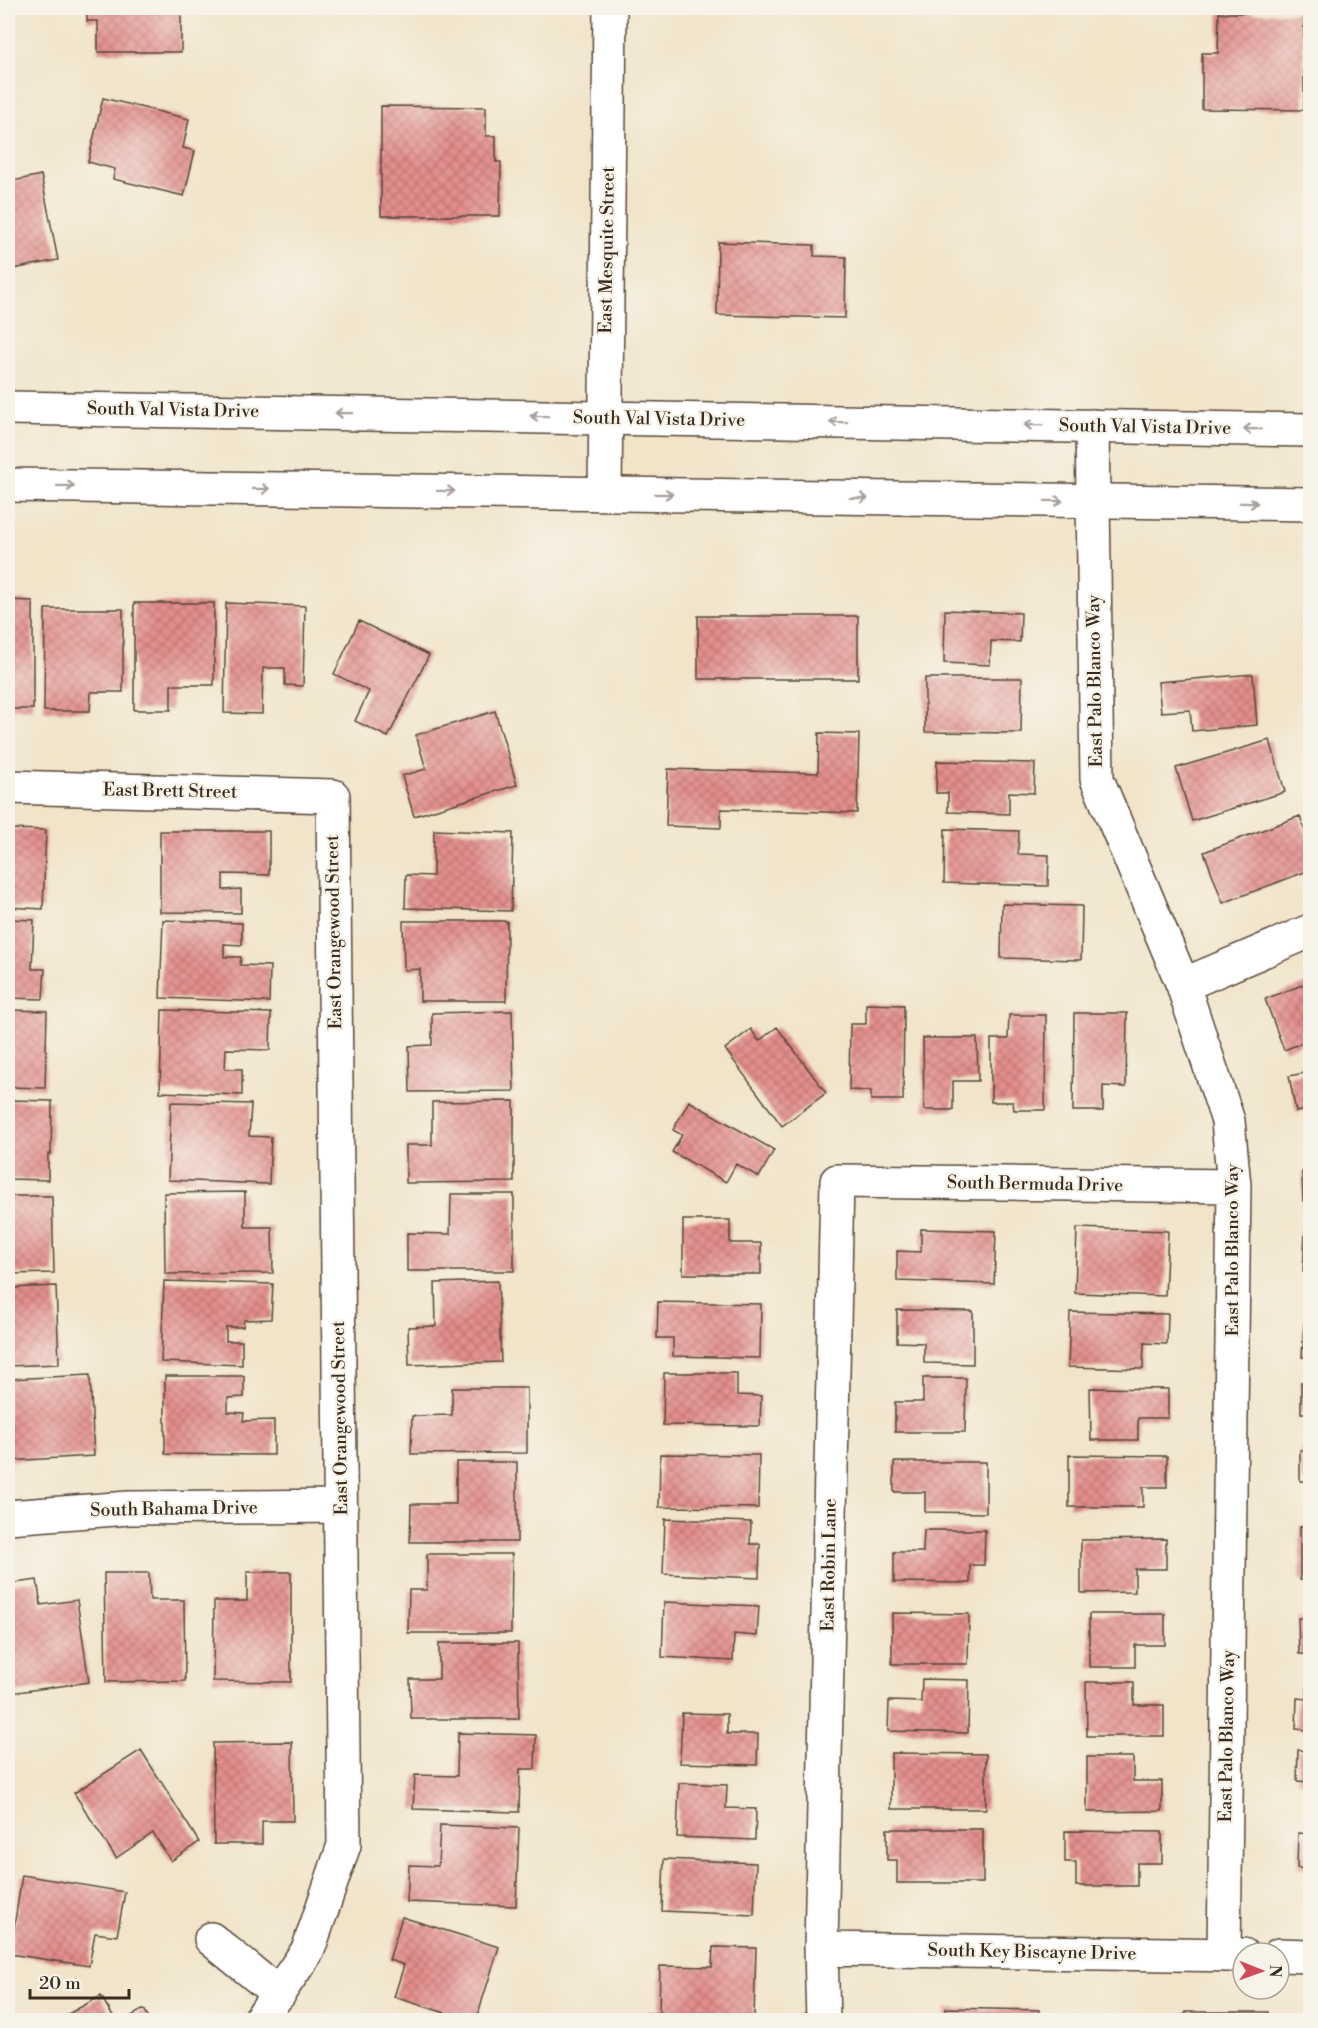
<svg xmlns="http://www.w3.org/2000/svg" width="1318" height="2028" font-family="'Libre Bodoni',serif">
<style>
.building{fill:url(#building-cross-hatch)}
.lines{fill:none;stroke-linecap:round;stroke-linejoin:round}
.minor-casing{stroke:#564638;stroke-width:36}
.major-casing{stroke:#564638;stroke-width:36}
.minor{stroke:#fff;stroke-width:33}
.major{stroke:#fff;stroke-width:33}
.oneway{stroke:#a79f9a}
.labels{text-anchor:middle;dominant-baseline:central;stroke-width:4.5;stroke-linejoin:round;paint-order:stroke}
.street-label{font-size:18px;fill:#3b2a1e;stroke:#f7f3e8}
</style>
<defs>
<pattern id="building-cross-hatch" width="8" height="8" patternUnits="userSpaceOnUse" patternTransform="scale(1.5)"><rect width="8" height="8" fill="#e48f8e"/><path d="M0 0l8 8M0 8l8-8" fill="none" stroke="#ba7573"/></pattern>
</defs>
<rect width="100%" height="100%" fill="#f7f3e8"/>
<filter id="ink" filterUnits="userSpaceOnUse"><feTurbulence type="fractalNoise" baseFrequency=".0167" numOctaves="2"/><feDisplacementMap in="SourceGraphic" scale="12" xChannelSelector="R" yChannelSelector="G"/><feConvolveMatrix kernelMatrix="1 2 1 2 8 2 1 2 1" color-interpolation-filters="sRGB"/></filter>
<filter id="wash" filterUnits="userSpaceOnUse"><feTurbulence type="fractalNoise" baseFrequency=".008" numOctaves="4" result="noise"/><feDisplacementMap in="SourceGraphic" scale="24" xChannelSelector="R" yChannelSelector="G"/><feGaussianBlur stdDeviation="1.35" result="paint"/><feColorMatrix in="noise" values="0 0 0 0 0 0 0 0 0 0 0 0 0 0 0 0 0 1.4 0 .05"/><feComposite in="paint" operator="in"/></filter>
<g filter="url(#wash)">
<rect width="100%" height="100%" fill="#f1e4c9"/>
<g id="blocks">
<!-- building -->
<path class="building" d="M87 8H181V52H98V21H87Z
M1219 13H1304V110L1202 109V53H1218Z
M103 98 189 119 183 148 195 151 184 196 113 179 115 169 88 162Z
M381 106 486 107V136H496V162H501L500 216H381Z
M41 175 58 260 8 270V182Z
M718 242 814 245V256L846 257 845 318 717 315Z
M8 600 33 601V709H8Z
M134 603H214V685H171V710H134Z
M226 603 305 606 303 686 285 685V668H263L262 714 224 713Z
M45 609H123V692H91L90 711H44Z
M945 610 1021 613 1020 642 991 641 990 665 944 663Z
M698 616H858V679H698Z
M359 621 429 655 388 737 355 721 369 691 334 674Z
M1253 674 1257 725 1192 731 1190 710 1161 712 1158 682Z
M925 678H1022L1021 733 925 732Z
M495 711 517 785 414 816 402 776 426 769 416 735Z
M819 733 859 734 857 813 721 809V828L666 826 668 769 818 773Z
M1270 740 1285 792 1192 821 1176 768Z
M937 761 1035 763 1034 793 1009 792V814L948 812V793H936Z
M1300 816 1310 845V870L1223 903 1204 852Z
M8 829 46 830 43 909 8 907Z
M945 829 1019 831 1018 854 1049 855 1048 886 944 883Z
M434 830 513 833 511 911 405 908 406 875 433 876Z
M160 831H269V875L223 874V890L241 889V913L160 912Z
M1002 904 1082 906 1081 960 1001 958Z
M8 919 34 920 32 969H45L43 999 8 998Z
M163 920 242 923V945L224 944V957H241L240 965 270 966 269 1002 160 998Z
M403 921H507L506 1001H420V969L404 970Z
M1310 982V1040L1284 1050 1265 999Z
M866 1004 904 1005 903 1100H871V1091L849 1090 850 1024H866Z
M8 1010 47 1011 45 1088 8 1087Z
M162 1010 271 1013 270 1050 226 1049 225 1069H242V1095L160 1092Z
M512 1011 514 1091 410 1092 409 1046 432 1045V1013Z
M1074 1013H1127L1126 1087 1103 1086V1111H1073Z
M1009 1015H1046L1045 1110H1014L1013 1102H991V1039H1008Z
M777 1027 826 1093 782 1126 725 1049 751 1029 759 1041Z
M923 1038H977L978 1081H953V1110H924Z
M1310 1072V1109L1296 1112 1289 1076Z
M8 1100 52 1101 51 1154H48V1180L8 1179Z
M514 1101V1182L406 1183V1145H432V1102Z
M689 1101 774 1150 759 1177 736 1164 726 1182 672 1152 682 1135 673 1130Z
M171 1102 251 1104 249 1136 271 1137 269 1184 168 1180Z
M1302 1172H1310V1201H1303Z
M245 1192V1227H272L273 1273 165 1274 164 1193Z
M451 1194H514V1271H407V1233L450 1234Z
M8 1196H52L54 1273 8 1274Z
M683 1220H730V1243H761V1274H683Z
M1077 1228 1168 1231 1165 1296 1075 1293Z
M921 1229 996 1231 994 1284 897 1281V1251L921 1252Z
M1305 1231H1310V1272H1303Z
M164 1281 273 1284 271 1319 244 1320 243 1327H226V1341H242V1365L161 1362Z
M498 1281 501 1362 409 1365 408 1327 436 1326 435 1283Z
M56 1286 59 1364 8 1366V1288Z
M658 1302 761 1304 760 1358 673 1356V1338H657Z
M897 1310 973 1311V1364L924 1363V1343L897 1342Z
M1070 1312 1168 1314 1167 1344 1144 1343 1143 1369 1068 1367Z
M1304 1324H1310V1357H1302Z
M664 1373H737V1395L761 1396 760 1426 663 1425Z
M90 1375 94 1456 8 1461V1379Z
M165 1376H244V1397L228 1398V1412L244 1413 243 1421 274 1420V1455L165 1454Z
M923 1378H966L965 1432H895V1402H923Z
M1301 1382H1310V1437H1307V1413H1301Z
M452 1388H527V1453L411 1454 412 1416 452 1415Z
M1090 1388 1168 1389V1418H1138V1440H1091Z
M1300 1450H1310V1481H1300Z
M660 1454 759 1455 758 1508 659 1507Z
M1069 1455 1167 1456V1487H1143V1507H1069Z
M456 1462H517V1542H410L411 1504H456Z
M894 1462H986V1513L925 1512V1492H894Z
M665 1519 751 1522 750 1544H760L759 1578 663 1574Z
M1300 1526H1310V1580H1300Z
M924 1530H985L984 1565H970V1583L894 1582V1552H923Z
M1166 1539V1569H1135V1592L1081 1593V1540Z
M427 1554H512L511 1633H408L409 1590H427Z
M247 1572H291V1682L213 1681 214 1601H247Z
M104 1573H149L150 1600H184L185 1681 106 1682Z
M37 1580 41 1605 77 1600 89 1682 11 1693 8 1670V1584Z
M664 1602 759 1606 757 1636 734 1634 733 1661 662 1657Z
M892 1613 969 1614 968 1664H892Z
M1089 1614H1165V1645H1135V1667H1089Z
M1298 1618H1310V1654H1299Z
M439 1643H518L519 1719H411L410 1679H439Z
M1307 1675H1310V1730L1296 1729 1297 1698 1307 1699Z
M922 1679 969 1680 968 1733 888 1731 889 1701 921 1702Z
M1086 1682H1134V1705H1164V1736H1087Z
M682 1713 727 1714V1734H758L757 1765 680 1763Z
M458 1733 536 1735 535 1769H520L519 1812 413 1809 415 1775 457 1776Z
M292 1742 293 1821H262V1844H214L213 1743Z
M141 1750 199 1842 171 1861 153 1833 116 1858 74 1793Z
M1298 1750 1310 1751V1782L1297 1781Z
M891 1753 986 1754V1809H891Z
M1087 1757H1133V1781H1162V1811L1087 1812Z
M679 1783 727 1785 726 1808 756 1809 755 1840 677 1837Z
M440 1825 519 1828 516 1906 407 1902 409 1865 438 1866Z
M887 1829H983V1883H897V1860H887Z
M1065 1831 1162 1832V1863H1137V1886H1076V1862H1065Z
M1298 1833 1310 1834V1869L1297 1868Z
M664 1859 756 1863 754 1915 662 1911Z
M22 1875 125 1892 117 1936 95 1933 89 1966 10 1954Z
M402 1917 499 1947 476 2020H468L394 1997 404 1965 389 1960Z
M713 1947 756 1948 754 2017H732V2020H646V2013H659L660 1966 712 1967Z
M101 1996 115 2020H57Z
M946 2008 1039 2010 1038 2020H945Z
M144 2009 150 2020H124Z
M1185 2012H1268V2020H1185Z"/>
</g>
</g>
<g filter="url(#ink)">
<use href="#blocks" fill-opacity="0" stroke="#564638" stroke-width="1.5"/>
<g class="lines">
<defs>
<path id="minor" d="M1092 426 1097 779 1183 985 1228 1121 1234 1186 1224 1955
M605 493 610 8
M8 787 333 796 344 1845 308 1950 260 2020
M1183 985 1310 931
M8 1517 129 1508 341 1506
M211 1939 279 1994
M821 1949 1243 1955
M1279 1955 1310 1956
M823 2020 821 1949 837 1181 1234 1186"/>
<path id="major" d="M8 408 1310 430
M8 485 1310 504"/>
</defs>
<!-- minor casing -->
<use href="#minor" class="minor-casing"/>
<!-- major casing -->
<use href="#major" class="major-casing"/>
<!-- minor -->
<use href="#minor" class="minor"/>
<!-- major -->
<use href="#major" class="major"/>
</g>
<!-- one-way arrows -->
<defs><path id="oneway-shaft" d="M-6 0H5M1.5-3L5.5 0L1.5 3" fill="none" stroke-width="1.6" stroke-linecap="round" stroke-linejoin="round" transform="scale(1.5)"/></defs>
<g class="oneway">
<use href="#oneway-shaft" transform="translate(344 413) rotate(-179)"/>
<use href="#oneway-shaft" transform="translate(539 416) rotate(-179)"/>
<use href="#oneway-shaft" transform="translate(838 422) rotate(-179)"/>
<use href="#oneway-shaft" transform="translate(1033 425) rotate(-179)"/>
<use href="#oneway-shaft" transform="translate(1252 429) rotate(-179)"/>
<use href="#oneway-shaft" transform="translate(66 486) rotate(1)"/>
<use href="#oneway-shaft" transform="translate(261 489) rotate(1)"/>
<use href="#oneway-shaft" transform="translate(446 491) rotate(1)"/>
<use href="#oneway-shaft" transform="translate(664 494) rotate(1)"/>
<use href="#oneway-shaft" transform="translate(859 498) rotate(1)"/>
<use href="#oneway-shaft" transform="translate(1054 501) rotate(1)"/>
<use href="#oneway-shaft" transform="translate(1249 503) rotate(1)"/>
</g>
</g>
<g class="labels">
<!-- street labels -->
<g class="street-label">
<text transform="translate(607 250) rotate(-89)">East Mesquite Street</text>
<text transform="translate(173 410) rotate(1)">South Val Vista Drive</text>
<text transform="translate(659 419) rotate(1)">South Val Vista Drive</text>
<text transform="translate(1145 427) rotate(1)">South Val Vista Drive</text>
<text transform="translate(1095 681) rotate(-91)">East Palo Blanco Way</text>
<text transform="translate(170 791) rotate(1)">East Brett Street</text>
<text transform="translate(334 932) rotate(-91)">East Orangewood Street</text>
<text transform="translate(1035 1184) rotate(1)">South Bermuda Drive</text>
<text transform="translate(1232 1250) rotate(-90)">East Palo Blanco Way</text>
<text transform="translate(340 1418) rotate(-91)">East Orangewood Street</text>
<text transform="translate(174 1509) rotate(-1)">South Bahama Drive</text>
<text transform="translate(829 1565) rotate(-89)">East Robin Lane</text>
<text transform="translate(1227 1736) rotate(-89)">East Palo Blanco Way</text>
<text transform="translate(1032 1952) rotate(1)">South Key Biscayne Drive</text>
</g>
</g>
<!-- margin -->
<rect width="1318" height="2028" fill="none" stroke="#f7f3e8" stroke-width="30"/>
<!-- north arrow -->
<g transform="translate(1261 1971) rotate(91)"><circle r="28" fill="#f7f3e8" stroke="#aca397" stroke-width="1.5"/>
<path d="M0-4.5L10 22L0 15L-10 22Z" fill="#d1495b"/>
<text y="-9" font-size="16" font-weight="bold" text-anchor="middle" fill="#3b2a1e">N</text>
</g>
<!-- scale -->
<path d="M30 1989v9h99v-9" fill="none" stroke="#3b2a1e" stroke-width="3"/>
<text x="39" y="1989" font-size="18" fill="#3b2a1e" stroke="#f7f3e8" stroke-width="4.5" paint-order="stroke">20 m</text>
</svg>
